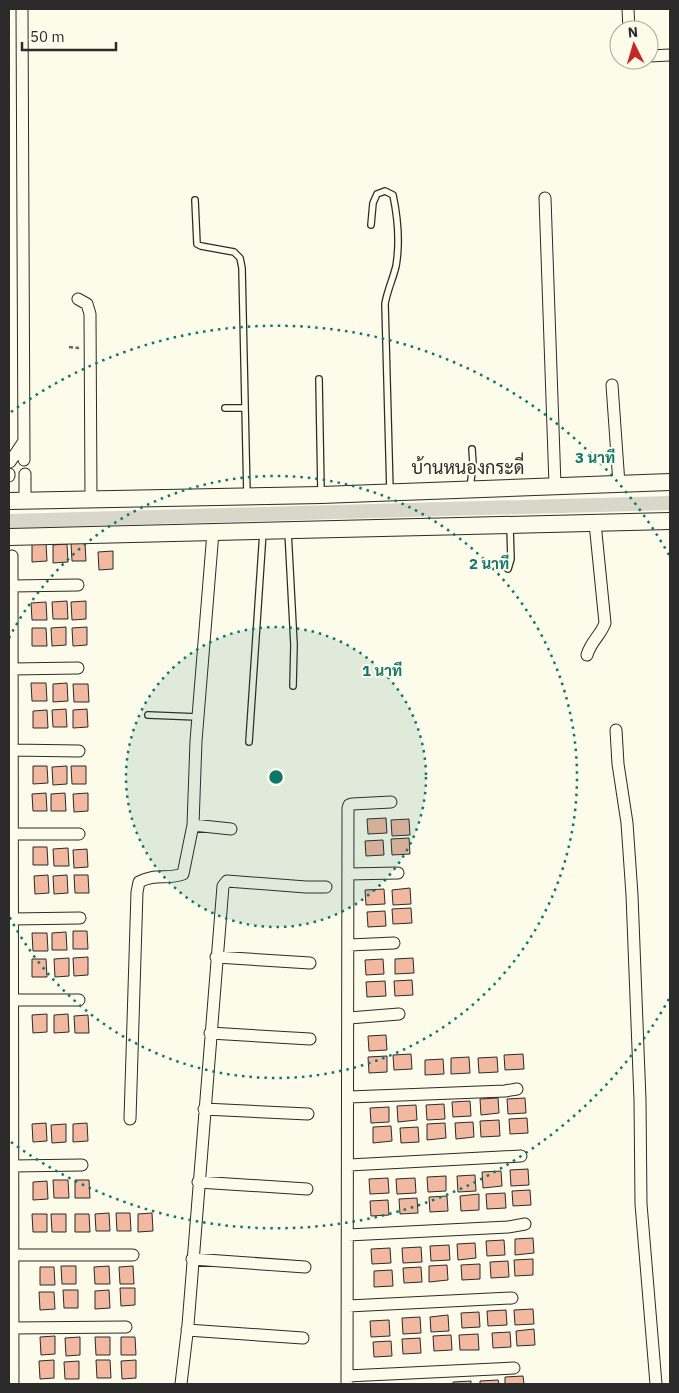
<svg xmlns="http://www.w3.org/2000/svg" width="679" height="1393" font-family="'IBM Plex Sans',Sarabun,sans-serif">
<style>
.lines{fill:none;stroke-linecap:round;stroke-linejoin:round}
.canal{stroke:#d8d7c9;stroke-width:14}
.building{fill:#f2b8a0;stroke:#2b2b2b}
.lane-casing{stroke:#2b2b2b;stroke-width:8}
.street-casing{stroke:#2b2b2b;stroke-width:13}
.secondary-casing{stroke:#2b2b2b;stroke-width:18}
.path{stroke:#6a6964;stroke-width:2.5;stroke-dasharray:4 2.5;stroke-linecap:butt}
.lane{stroke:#fdfbea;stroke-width:5.5}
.street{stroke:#fdfbea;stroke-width:11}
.secondary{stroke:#fdfbea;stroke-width:16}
.ring{fill:none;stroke:#0f766e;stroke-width:2.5;stroke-dasharray:2.5 5}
.labels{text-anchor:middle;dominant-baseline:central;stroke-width:4;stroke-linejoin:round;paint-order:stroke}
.quarter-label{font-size:18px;fill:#2b2b2b;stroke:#fdfbea}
.centre{fill:#0f766e;stroke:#fdfbea;stroke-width:2.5}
.ring-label{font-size:15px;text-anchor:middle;font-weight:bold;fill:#0f766e;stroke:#fdfbea;stroke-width:4;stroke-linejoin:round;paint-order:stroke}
</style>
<rect width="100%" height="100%" fill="#fdfbea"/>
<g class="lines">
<!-- canal -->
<path class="canal" d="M9 521 670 503"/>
</g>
<!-- building -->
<path class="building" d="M46 543 47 561 32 562V544Z
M71 543H85L86 561H72Z
M67 544 68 562 53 563V545Z
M113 551V569L99 570 98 552Z
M67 601 68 619H53L52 602Z
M86 601V619L72 620 71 602Z
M46 602 47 620H32L31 603Z
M66 627V645L52 646 51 628Z
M87 627V645L73 646 72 628Z
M32 628H46L47 646H32Z
M31 683H46L47 701H32Z
M67 683 68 701 53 702V684Z
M73 684H88L89 702H74Z
M66 709 67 727H53L52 710Z
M87 709 88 727 73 728V710Z
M47 710 48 728H33V711Z
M33 766H47L48 783 33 784Z
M67 766V784L53 785 52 767Z
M71 766H86V784H72Z
M46 793 47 811H33L32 794Z
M65 793 66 811H51V794Z
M88 793V811L74 812 73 794Z
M386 818 387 833 368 834 367 819Z
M409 819 410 835 392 836 391 820Z
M409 838 410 854 392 855 391 839Z
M383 840 384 855 366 856 365 841Z
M33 847H47L48 865H33Z
M68 848 69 866H54L53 849Z
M87 849 88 867 74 868 73 850Z
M48 875 49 893 35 894 34 876Z
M67 875 68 893 54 894 53 876Z
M74 875H88L89 893H75Z
M410 888 411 904 393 905 392 890Z
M384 889 385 904 366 905 365 890Z
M411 908 412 923 393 924 392 909Z
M385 911 386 926 368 927 367 912Z
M73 931H87L88 949H73Z
M66 932 67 950H52V933Z
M32 933H47L48 951H33Z
M88 957V975L74 976 73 958Z
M69 958V976L55 977 54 959Z
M413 958 414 973 395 974V959Z
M32 959H46L47 977H32Z
M383 959 384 974 366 975 365 960Z
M412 980 413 995 395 996 394 981Z
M385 981 386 996 367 997 366 982Z
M47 1014V1032L33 1033 32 1015Z
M68 1014 69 1032 54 1033V1015Z
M88 1015 89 1033H75L74 1016Z
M386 1035 387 1050 369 1051 368 1036Z
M411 1054 412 1069 394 1070 393 1055Z
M523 1054 524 1069 505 1070 504 1055Z
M387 1056V1072L369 1073 368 1057Z
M469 1057 470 1073 451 1074V1058Z
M497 1057 498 1072 479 1073 478 1058Z
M443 1059 444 1074 425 1075V1060Z
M498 1098 499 1113 481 1115 480 1099Z
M525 1098 526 1113 508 1114 507 1099Z
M470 1101 471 1116 453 1117 452 1102Z
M444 1104 445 1119 427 1120 426 1105Z
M416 1105 417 1120 398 1122 397 1106Z
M389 1107V1122L371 1123 370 1108Z
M527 1118 528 1133 510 1134 509 1119Z
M499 1120 500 1136 481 1137 480 1121Z
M473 1122 474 1137 456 1139 455 1123Z
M46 1123 47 1141 33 1142 32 1124Z
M87 1123 88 1141 73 1142V1124Z
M445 1123 446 1138 427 1140V1124Z
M66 1124V1142L52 1143 51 1125Z
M391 1126 392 1141 373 1143V1127Z
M418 1127 419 1142 401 1143 400 1128Z
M528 1169 529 1185 511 1186 510 1170Z
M501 1171 502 1186 483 1188 482 1172Z
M475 1175 476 1191 458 1192 457 1176Z
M446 1176V1191L428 1192 427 1177Z
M388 1178 389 1193 370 1194 369 1179Z
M415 1178 416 1193 397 1194 396 1179Z
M53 1180H68L69 1198H54Z
M75 1180H89L90 1198H75Z
M47 1181 48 1199 33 1200V1182Z
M530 1190 531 1205 513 1206 512 1191Z
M505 1193 506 1208 487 1209 486 1194Z
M479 1194V1210L461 1211 460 1196Z
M447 1196 448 1211 430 1212 429 1197Z
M417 1198 418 1213 400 1214 399 1199Z
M388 1200 389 1215 371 1216 370 1201Z
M109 1213 110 1231H96L95 1214Z
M116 1213H130L131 1231H117Z
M152 1213 153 1231 138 1232V1214Z
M32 1214H47V1232H33Z
M51 1214H66V1232H52Z
M75 1214H89L90 1232H75Z
M533 1238 534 1253 515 1255V1239Z
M504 1240 505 1255 487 1256 486 1241Z
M475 1243 476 1258 458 1260 457 1244Z
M449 1245 450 1260 431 1261 430 1246Z
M421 1247 422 1262 403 1263 402 1248Z
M390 1248 391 1263 372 1264 371 1249Z
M533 1259V1275L515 1276 514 1260Z
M508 1261 509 1277 491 1278 490 1262Z
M480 1264V1279L462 1280 461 1265Z
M447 1265 448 1280 429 1282V1266Z
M61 1266H76V1284H62Z
M109 1266 110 1284H95L94 1267Z
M133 1266 134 1284H120L119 1267Z
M40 1267H54L55 1285H40Z
M421 1267 422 1282 404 1283 403 1268Z
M392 1270 393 1286 374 1287V1271Z
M120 1288H135V1305L121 1306Z
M63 1290H78V1308H64Z
M109 1290 110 1308 95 1309V1291Z
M39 1292H54L55 1309 40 1310Z
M533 1309 534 1324 515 1325 514 1310Z
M506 1310 507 1325 488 1326 487 1311Z
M479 1312 480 1327 462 1328 461 1313Z
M448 1315 449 1331 431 1332 430 1317Z
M420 1317 421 1333 403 1334 402 1318Z
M389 1320 390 1336 371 1337 370 1321Z
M534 1329 535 1345 517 1346 516 1331Z
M510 1332 511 1347 493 1348 492 1333Z
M478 1334 479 1350H460L459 1335Z
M451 1335 452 1350 434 1351 433 1336Z
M55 1336V1354L41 1355 40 1337Z
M80 1337V1355L66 1356 65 1338Z
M95 1337H110V1355H96Z
M121 1337H135L136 1355H121Z
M420 1338 421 1353 403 1354 402 1339Z
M391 1341 392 1356 374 1357 373 1342Z
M54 1360V1378L40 1379 39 1361Z
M96 1360H110L111 1378H97Z
M136 1360V1378L122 1379 121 1361Z
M79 1361V1379H65L64 1362Z
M523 1376 524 1384H505V1377Z
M498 1380 499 1384H480V1381Z
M471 1381V1384H453V1382Z"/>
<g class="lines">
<defs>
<path id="lane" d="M195 200 197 244 201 246 234 252 240 258 242 268 247 496
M371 225 373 203 377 194 385 191 393 195C398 219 400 243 396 266 393 279 387 291 385 304L390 492
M319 379 321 492
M225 408H245
M470 488 473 464 472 449
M288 531 294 645 293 686
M508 569 511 559 510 527
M148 715 198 717
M249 742 263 532"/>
<path id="street" d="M22 9 24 460
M628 9 629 30
M649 56 670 55
M545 198 555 485
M78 299 87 304 90 314 91 499
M612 385 619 484
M10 462 24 441
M25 474V500
M9 476V474
M12 556 13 1384
M12 586 78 585
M587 655C591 641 601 635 605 623L595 523
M12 669 78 668
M616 730 618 764 627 823 632 895 640 1100 641 1204 656 1384
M12 750 79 751
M193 825 231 829
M12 834H79
M348 874 398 873
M12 919 80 918
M349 945 394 943
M216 957 310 963
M12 1000H79
M349 1018 399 1014
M210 1033 310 1039
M349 1097 505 1091 517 1089
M204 1109 308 1114
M130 1119 137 892 139 882C155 873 167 880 183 874L193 825 196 741 213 532
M349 1165 521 1156
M13 1166 82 1165
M198 1182 307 1189
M348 1235 508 1227 525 1224
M13 1255H133
M192 1259 305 1267
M348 1306 512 1298
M13 1328 126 1327
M187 1330 303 1338
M347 1376 514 1368
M181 1384 188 1325 223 886 227 881 306 887H326
M347 1384 348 808 349 805 352 804 391 802"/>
<path id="secondary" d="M9 501 321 495 670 482
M9 537 670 521"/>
</defs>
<!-- lane casing -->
<use href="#lane" class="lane-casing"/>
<!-- street casing -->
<use href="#street" class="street-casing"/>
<!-- secondary casing -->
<use href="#secondary" class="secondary-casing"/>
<!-- path -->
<path class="path" d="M69 347 79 348"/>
<!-- lane -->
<use href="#lane" class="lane"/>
<!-- street -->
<use href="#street" class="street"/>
<!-- secondary -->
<use href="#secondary" class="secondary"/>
</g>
<!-- distance rings -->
<circle cx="276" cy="777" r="150" fill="#0f766e" fill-opacity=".12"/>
<g class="ring">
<circle cx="276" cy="777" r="150"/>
<path d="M9 638A301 301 0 1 1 9 916"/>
<path d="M669 999A451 451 0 0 1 11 1142M11 412A451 451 0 0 1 669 555"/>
</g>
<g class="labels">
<!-- quarter labels -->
<g class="quarter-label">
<text x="468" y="467">บ้านหนองกระดี่</text>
</g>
</g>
<circle cx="276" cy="777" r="8" class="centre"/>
<g class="ring-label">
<text x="595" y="463">3 นาที</text>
<text x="489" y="569">2 นาที</text>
<text x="382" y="676">1 นาที</text>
</g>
<!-- border -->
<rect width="679" height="1393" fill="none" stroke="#2b2b2b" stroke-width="20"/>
<!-- north arrow -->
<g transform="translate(634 45) rotate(355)"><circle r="24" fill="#fdfbea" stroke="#a9a89e"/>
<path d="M0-4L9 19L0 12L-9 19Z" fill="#c62828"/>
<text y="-8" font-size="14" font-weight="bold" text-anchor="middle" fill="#2b2b2b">N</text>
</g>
<!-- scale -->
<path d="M22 42v8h94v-8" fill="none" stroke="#2b2b2b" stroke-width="2.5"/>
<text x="30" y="42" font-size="15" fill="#2b2b2b" stroke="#fdfbea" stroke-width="4" paint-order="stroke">50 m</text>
</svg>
